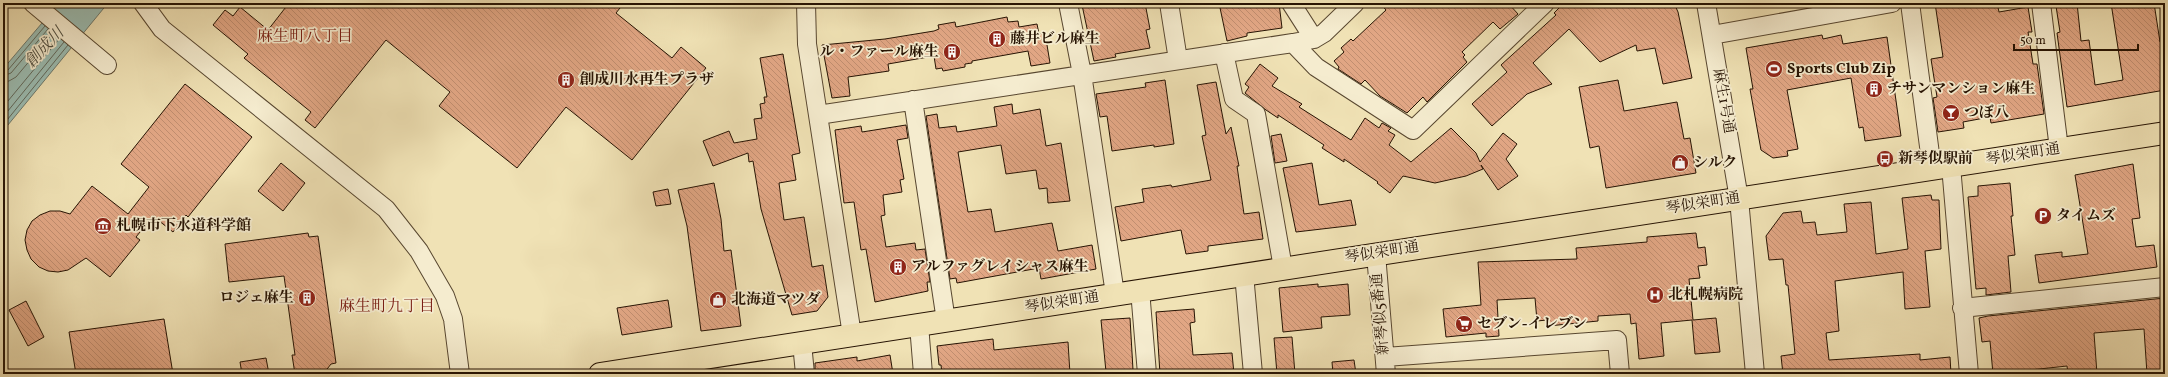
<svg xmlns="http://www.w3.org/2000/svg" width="2168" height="377" font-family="Vollkorn,'Noto Serif JP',serif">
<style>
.water{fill:#9bbdb3;stroke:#6c796d}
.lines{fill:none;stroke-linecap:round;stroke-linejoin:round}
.shore{stroke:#60685b;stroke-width:1}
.building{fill:url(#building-back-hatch);stroke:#261303}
.minor-casing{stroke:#584730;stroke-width:20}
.major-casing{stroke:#261303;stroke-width:24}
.minor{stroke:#f5eccf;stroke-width:18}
.major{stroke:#f0e2b5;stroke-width:22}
.labels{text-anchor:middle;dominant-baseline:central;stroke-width:3.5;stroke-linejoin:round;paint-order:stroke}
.poi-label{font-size:15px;font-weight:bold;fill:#261303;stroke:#f5eccf;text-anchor:start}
.street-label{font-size:15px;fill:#261303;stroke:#f5eccf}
.neighbourhood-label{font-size:16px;fill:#7a1f14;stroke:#f5eccf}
.water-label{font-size:16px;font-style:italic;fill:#4f4e41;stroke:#f5eccf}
</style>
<defs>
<pattern id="building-back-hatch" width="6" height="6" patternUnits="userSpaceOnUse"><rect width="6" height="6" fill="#e1a684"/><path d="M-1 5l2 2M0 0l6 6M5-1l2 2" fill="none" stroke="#c18e70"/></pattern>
</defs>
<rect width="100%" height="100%" fill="#f0e2b5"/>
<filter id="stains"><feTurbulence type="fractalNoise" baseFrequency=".005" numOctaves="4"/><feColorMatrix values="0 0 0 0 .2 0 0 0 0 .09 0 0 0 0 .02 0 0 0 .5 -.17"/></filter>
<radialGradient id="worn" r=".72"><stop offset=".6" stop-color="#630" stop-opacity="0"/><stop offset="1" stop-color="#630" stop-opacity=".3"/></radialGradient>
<!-- water -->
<path class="water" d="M59 3H108L3 131V69Z"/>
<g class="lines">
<!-- shore -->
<path class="shore" d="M3 71 8 70 45 26
M3 76 11 73 48 29
M3 82 9 81 16 77 53 33
M3 107 60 38
M3 117 64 42
M3 125 68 45"/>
</g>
<!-- building -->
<path class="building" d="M289 3H624L616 13 672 58 681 47 706 68 632 160 566 107 517 168 439 106 450 92 386 40 315 128 305 120 311 112 244 58 248 54 213 25 225 10 233 16 240 7 268 30Z
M1097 3H1145L1150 29 1146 30 1150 48 1115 54 1116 57 1094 61 1082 5Z
M1219 3H1279L1282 28 1247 33V36L1227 41Z
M1380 3H1508L1518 14 1500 29 1493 22 1462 52 1465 55 1463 57 1467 62 1427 102 1423 97 1407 113 1380 96 1365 80 1361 84 1338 69 1339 67 1334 61 1344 52 1341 48 1351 39 1353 41 1386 10Z
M1564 3H1674L1678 12 1692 78 1663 84 1655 48 1637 51 1636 45 1600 62 1569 29 1533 63 1552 84 1527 94 1492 126 1472 104 1507 72 1501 65 1556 15 1554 13Z
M1935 3H1997L1999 12 2028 7 2032 32H2028L2033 64H2037L2044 114 1991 123 1990 117 1963 122 1964 128 1938 132 1933 98 1937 97 1931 59 1943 57Z
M2077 3 2081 41 2089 40 2095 85 2123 80 2111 3H2154L2160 42H2165V90L2067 107 2057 33 2060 32 2056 6Z
M1007 17 1008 22 1018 21 1019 27 1037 24 1039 34 1045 33 1050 63 1031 66 1028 51 972 61V63L965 64V67L943 71 942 68 936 69 934 56 888 64 889 71 848 77 850 96 832 98 822 45 885 39 934 31 939 29 938 25 955 22 956 27Z
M1822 35 1823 39 1841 35 1843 44 1887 37 1901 136 1865 141 1863 127 1859 128 1851 78 1787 90 1798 149 1787 151 1788 156 1773 158 1761 150 1750 89H1753L1746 48Z
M783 54 800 153 792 155 796 180 779 183 784 220 804 217 812 267 823 265 828 297 817 311 792 315 761 209 753 161 749 162 748 153 713 166 703 141 729 131 734 143 757 139 754 119 762 118 760 104 765 103 764 97H767L760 58Z
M1260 64 1278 78 1272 86 1302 104 1299 107 1351 140 1365 118 1379 128 1382 123 1391 128 1388 131 1395 135 1389 145 1411 162 1451 128 1476 153 1480 162 1503 133 1517 144 1506 159 1518 176 1498 190 1481 165 1483 169 1466 176 1435 183 1403 176 1390 193 1377 183 1378 182 1344 159V162L1322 148 1324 145 1278 115V118L1266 110 1245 93 1249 87 1245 84Z
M1165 80 1174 144 1154 147V145L1112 151 1107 116 1100 117 1096 94 1146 87 1145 83Z
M1618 80 1624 111 1677 102 1684 139 1690 138 1696 173 1606 188 1599 146 1590 148 1579 87Z
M1216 82 1226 134 1231 127 1239 166H1237L1244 214 1259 212 1263 239 1208 246V251L1186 254 1181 230 1121 241 1115 207 1144 202 1142 189 1171 185 1172 187 1211 180 1202 136 1206 135 1197 85Z
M185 84 252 137 188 217 186 215 173 232 153 216 136 237 140 240 110 277 86 258 68 270 58 272 48 271 39 267 31 259 27 250 25 240 27 230 32 221 40 215 50 211H60L70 214 92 186 128 214 149 187 121 164Z
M1012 104 1013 114 1040 109 1046 146 1061 143 1070 201 1048 203 1047 188 1039 189 1036 170 1006 174 1001 145 958 152 968 212 991 209 995 232 1052 223 1058 251 1092 245 1096 269 1041 279 1039 268 957 283 956 278 950 279 926 116 937 114 939 128 956 126 957 132 997 126 994 107Z
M906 125 908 138 897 140 904 179 900 180 902 192 883 195 885 215 881 216 886 247 915 243 916 250 925 249 930 282H927L928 291 875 302 866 249 861 250 854 202 844 203 835 130 861 126 862 132Z
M1281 134 1287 161 1275 163 1271 136Z
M281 163 305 183 283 211 258 191Z
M1312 163 1319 205 1351 200 1356 225 1296 232 1283 168Z
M2133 164 2140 218 2132 219 2136 247 2154 245 2157 267 2039 283 2035 255 2062 252V257L2088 254 2075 175Z
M714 183 721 219 724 251 731 250 741 326 701 331 687 226 678 190Z
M2010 183 2013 216H2011L2015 255 2008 256 2011 292 1986 295V288L1976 289 1968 197 1978 196V186Z
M668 189 671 204 656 206 653 192Z
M1931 195 1932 200H1939L1941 249 1925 251 1930 307 1905 309 1903 272 1835 281 1839 331 1826 333 1829 360 1920 354V360L1950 357 1951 374H1783L1781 356 1795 354 1788 285H1786L1783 259 1769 260 1766 236 1783 213 1801 211 1803 223 1815 222 1817 235 1847 232 1844 204 1871 202 1876 254 1908 249 1902 198Z
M308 233 309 237 318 236 336 363 331 364 324 373 295 374 292 355H295L284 276 229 282 225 244Z
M1696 233 1698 248 1705 247 1707 265 1698 266 1700 278 1689 279 1693 320 1716 318 1720 352 1695 354 1692 320 1661 323 1664 356 1639 359 1636 323 1631 324 1630 314 1598 316V321L1548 326 1547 320 1537 321 1535 298 1497 300 1499 336 1486 337V333L1446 337 1443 309 1481 305 1478 262 1577 259 1576 248 1647 242V237Z
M1318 284V287L1348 284 1350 315 1321 317 1322 328 1283 332 1279 288Z
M2165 298V374H2147L2144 329 2094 333 2097 374H2068L2067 366 1993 374 1990 341 1982 342 1979 318 1988 316Z
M668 300 672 327 622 335 617 308Z
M26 301 44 337 28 346 9 310Z
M1194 309 1195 322 1190 323 1193 355 1232 353 1234 374H1160L1156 312Z
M1130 318 1133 370 1106 372 1101 320Z
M164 319 173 374H76L69 332Z
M1292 337 1295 374H1277L1274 338Z
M993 339 994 350 1068 342 1070 374H942L941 365H939L937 346Z
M890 355 893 374H815V363L857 357V361Z
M266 358 269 374H242L240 362Z
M1354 360 1356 374H1333L1332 362Z"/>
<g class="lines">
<defs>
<path id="minor" d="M33 3 107 65
M143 3 162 29 386 209 419 251 445 296 453 319 460 374
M806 3 807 44 852 335
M1068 3 1082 74 1115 294
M1169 3 1178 60
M1291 3 1314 39
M1706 3 1739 199 1755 374
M1910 3 1932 169
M2041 3 2059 149
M1712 35 1892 3
M1293 43 1314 39 1324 33 1355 3
M1224 53 1234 99 1256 114 1283 268
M913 100 946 321
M818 115 1293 43 1316 67 1413 130 1545 3
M1951 166 1969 374
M1376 254 1386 374
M1244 274 1253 374
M1140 290 1147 374
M1962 308 2165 287
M919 325 923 374
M802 343 805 374
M1385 357 1617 340 1620 374
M692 360 693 374"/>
<path id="major" d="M600 374 2165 133"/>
</defs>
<!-- minor casing -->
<use href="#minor" class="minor-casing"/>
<!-- major casing -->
<use href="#major" class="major-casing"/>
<!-- minor -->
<use href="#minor" class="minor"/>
<!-- major -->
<use href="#major" class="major"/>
</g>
<!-- icons -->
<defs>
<symbol id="building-disc" viewBox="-11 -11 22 22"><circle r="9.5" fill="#8f2418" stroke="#f5eccf"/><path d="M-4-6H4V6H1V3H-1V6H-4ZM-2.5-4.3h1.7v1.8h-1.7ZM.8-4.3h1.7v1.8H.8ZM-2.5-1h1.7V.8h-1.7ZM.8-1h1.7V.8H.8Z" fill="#fff"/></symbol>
<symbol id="stadium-disc" viewBox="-11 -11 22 22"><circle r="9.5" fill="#8f2418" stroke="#f5eccf"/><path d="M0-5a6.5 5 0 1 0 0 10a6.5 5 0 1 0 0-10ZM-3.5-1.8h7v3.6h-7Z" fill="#fff"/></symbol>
<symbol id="bar-disc" viewBox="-11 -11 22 22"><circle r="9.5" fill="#8f2418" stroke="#f5eccf"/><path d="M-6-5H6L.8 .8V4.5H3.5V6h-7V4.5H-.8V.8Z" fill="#fff"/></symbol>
<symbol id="bus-disc" viewBox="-11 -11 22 22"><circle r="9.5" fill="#8f2418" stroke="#f5eccf"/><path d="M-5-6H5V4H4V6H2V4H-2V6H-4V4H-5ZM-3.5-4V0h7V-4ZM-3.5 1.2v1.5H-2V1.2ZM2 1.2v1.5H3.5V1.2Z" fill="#fff"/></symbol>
<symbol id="shop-disc" viewBox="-11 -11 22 22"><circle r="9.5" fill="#8f2418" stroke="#f5eccf"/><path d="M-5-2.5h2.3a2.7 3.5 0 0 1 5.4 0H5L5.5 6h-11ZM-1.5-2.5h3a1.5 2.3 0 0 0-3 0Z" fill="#fff"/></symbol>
<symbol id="parking-disc" viewBox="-11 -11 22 22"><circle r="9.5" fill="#8f2418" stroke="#f5eccf"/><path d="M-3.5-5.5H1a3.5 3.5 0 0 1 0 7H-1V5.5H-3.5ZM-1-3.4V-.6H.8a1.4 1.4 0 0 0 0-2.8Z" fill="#fff"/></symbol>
<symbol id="museum-disc" viewBox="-11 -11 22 22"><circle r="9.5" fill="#8f2418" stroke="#f5eccf"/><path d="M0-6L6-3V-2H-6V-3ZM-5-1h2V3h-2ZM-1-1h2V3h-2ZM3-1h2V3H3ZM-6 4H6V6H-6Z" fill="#fff"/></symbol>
<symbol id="hospital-disc" viewBox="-11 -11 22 22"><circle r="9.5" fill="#8f2418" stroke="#f5eccf"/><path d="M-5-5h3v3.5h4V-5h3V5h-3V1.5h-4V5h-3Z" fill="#fff"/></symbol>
<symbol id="supermarket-disc" viewBox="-11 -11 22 22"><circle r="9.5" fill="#8f2418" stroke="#f5eccf"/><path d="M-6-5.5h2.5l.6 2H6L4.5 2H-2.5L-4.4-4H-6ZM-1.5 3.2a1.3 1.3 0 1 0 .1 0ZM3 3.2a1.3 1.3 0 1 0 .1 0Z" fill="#fff"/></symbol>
</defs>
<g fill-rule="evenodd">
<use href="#building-disc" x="987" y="29" width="20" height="20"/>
<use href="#building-disc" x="942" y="42" width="20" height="20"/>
<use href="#stadium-disc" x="1764" y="59" width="20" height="20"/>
<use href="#building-disc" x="556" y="70" width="20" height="20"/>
<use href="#building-disc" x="1864" y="79" width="20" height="20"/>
<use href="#bar-disc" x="1941" y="103" width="20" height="20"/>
<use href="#bus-disc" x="1875" y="149" width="20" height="20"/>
<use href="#shop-disc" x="1670" y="153" width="20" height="20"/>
<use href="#parking-disc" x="2033" y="206" width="20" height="20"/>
<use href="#museum-disc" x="93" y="216" width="20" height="20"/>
<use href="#building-disc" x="888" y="257" width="20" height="20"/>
<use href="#hospital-disc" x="1645" y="285" width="20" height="20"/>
<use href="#building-disc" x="297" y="288" width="20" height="20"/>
<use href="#shop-disc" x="708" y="290" width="20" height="20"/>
<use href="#supermarket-disc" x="1454" y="314" width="20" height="20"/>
</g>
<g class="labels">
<!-- poi labels -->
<g class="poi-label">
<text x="1010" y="39">藤井ビル麻生</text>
<text x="939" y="52" text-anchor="end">ル・ファール麻生</text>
<text x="1787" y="69">Sports Club Zip</text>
<text x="579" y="80">創成川水再生プラザ</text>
<text x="1887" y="89">チサンマンション麻生</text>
<text x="1964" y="113">つぼ八</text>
<text x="1898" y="159">新琴似駅前</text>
<text x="1693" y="163">シルク</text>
<text x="2056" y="216">タイムズ</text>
<text x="116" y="226">札幌市下水道科学館</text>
<text x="911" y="267">アルファグレイシャス麻生</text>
<text x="1668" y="295">北札幌病院</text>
<text x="294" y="298" text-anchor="end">ロジェ麻生</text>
<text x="731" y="300">北海道マツダ</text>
<text x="1477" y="324">セブン-イレブン</text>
</g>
<!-- street labels -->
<g class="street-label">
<text transform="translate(1723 101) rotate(80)">麻生1号通</text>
<text transform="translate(2023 155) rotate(-9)">琴似栄町通</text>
<text transform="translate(1703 204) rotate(-9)">琴似栄町通</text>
<text transform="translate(1382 253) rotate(-9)">琴似栄町通</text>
<text transform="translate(1062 303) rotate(-9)">琴似栄町通</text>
<text transform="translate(1381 314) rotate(-95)">新琴似5番通</text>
</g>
<!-- neighbourhood labels -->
<g class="neighbourhood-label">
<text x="305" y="37">麻生町八丁目</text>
<text x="387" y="307">麻生町九丁目</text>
</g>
<!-- water labels -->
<g class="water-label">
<text transform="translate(45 48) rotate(-47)">創成川</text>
</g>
</g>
<!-- margin -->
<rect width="2168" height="377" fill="none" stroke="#f0e2b5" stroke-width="16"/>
<rect x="4" y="4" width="2160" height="369" fill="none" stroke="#261303" stroke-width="2"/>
<rect x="8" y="8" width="2152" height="361" fill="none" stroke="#261303"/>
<!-- scale -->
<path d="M2014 44v6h124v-6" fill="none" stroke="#261303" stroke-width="2"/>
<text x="2020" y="44" font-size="12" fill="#261303" stroke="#f5eccf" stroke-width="3" paint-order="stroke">50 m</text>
<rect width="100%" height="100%" filter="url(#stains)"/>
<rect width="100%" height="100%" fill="url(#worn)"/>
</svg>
